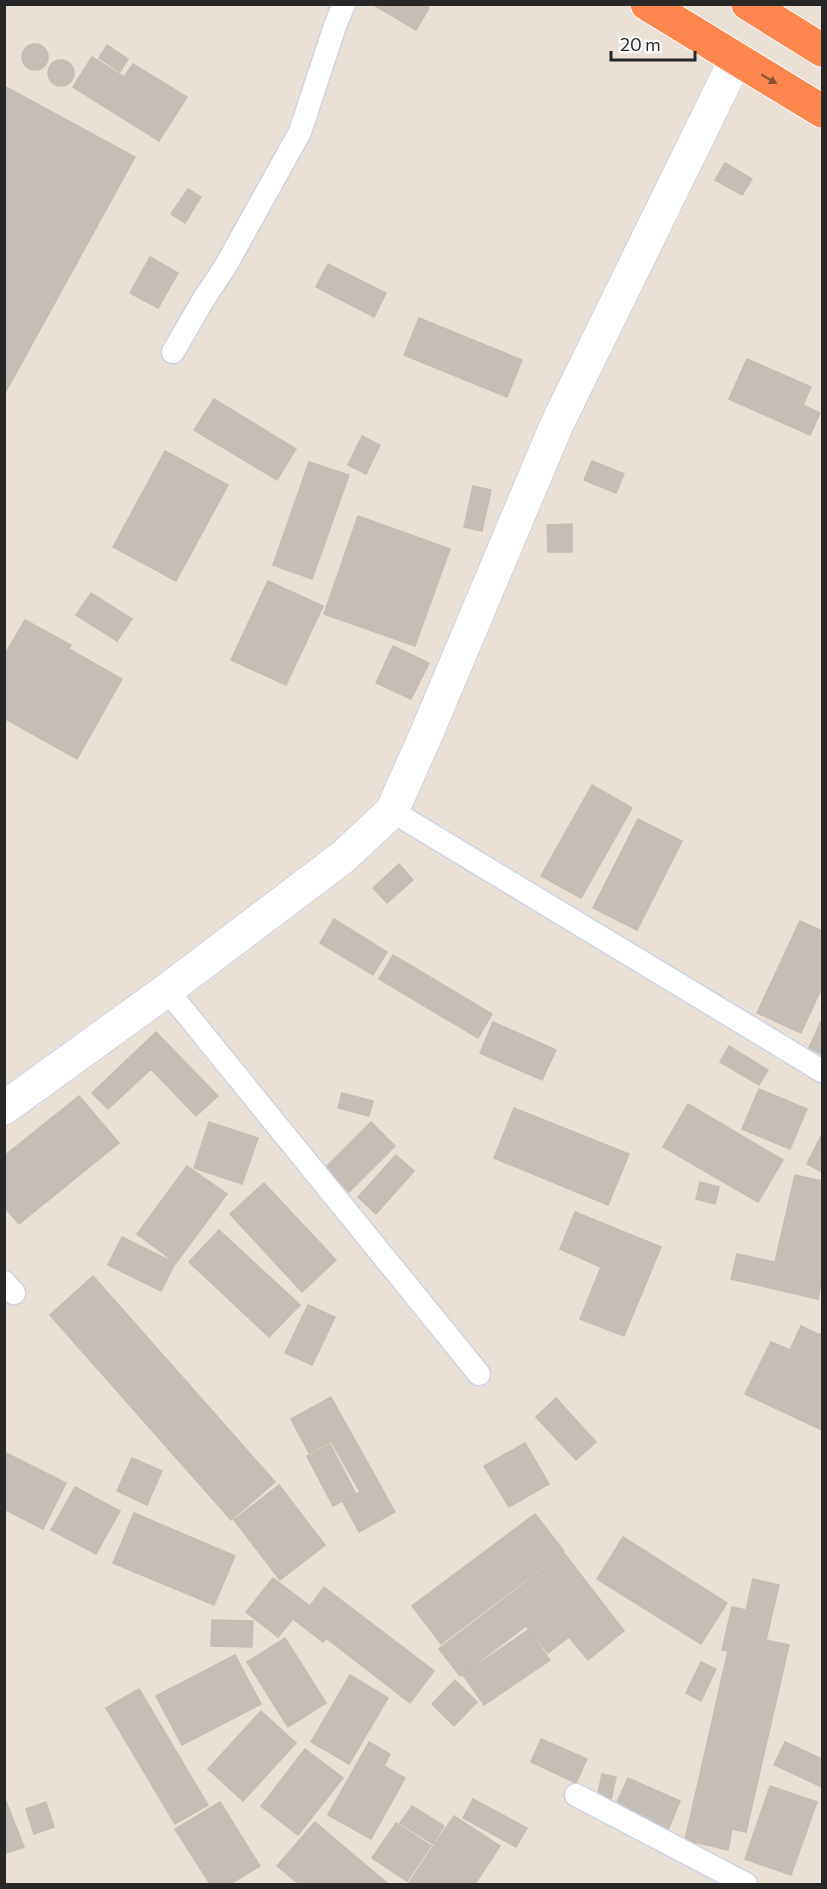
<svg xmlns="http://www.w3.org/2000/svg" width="827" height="1889" font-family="Commissioner,sans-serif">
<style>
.building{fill:#c6bdb7;stroke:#c6bcb0;stroke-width:1.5}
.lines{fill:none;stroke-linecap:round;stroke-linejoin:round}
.street-casing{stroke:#ccd3e2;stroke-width:25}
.secondary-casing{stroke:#ccd3e2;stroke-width:35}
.highway-casing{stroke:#fff;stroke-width:35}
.street{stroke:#fff;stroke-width:22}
.secondary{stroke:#fff;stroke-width:33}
.highway{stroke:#ff864e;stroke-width:33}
.oneway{fill:#885239}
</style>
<rect width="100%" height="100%" fill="#ebe0d6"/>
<!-- building -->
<path class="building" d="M372 4H424L429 8 416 30Z
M22 57a13 13 0 1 1 26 0a13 13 0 1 1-26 0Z
M107 45 128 59 120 72 99 58Z
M92 57 124 77 133 64 187 97 159 141 73 87Z
M48 73a13 13 0 1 1 26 0a13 13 0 1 1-26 0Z
M4 86 135 157 4 395Z
M725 163 752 179 742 195 715 180Z
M188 189 201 197 185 223 171 214Z
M150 257 178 273 158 308 130 293Z
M328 264 386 293 374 317 316 287Z
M419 318 522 360 507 397 404 355Z
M747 359 811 387 803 405 820 413 810 435 729 399Z
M214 399 296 449 277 480 194 430Z
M362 436 380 445 366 474 348 465Z
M165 451 228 485 176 581 113 547Z
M592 461 624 474 616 493 584 480Z
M309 462 349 475 312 579 273 565Z
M473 486 491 490 482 531 464 527Z
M358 516 450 549 415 646 324 614Z
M572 524V552H548L547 525Z
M268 581 323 606 286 685 231 660Z
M91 593 132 619 117 641 76 615Z
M25 620 71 645 69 649 122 679 77 759 4 718V656Z
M393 646 429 663 411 699 376 683Z
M592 785 632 808 581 898 541 876Z
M638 819 682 841 637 930 593 908Z
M399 864 413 880 387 903 373 888Z
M334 919 387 952 373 975 320 943Z
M800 921 822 931V987L801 1033 757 1013Z
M393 955 492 1014 478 1038 379 979Z
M822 1019V1054L809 1048Z
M493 1022 556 1050 542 1080 480 1053Z
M156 1032 218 1096 196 1116 151 1069 108 1109 92 1093Z
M729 1046 768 1070 759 1085 720 1062Z
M759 1089 807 1109 790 1149 742 1129Z
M342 1093 373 1101 369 1116 338 1108Z
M79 1096 119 1143 19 1224 4 1207V1156Z
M688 1104 783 1160 758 1202 663 1147Z
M514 1108 629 1154 608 1205 494 1158Z
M209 1122 258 1138 242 1184 194 1168Z
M371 1122 395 1146 349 1192 325 1168Z
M822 1134V1172L807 1164Z
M396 1155 414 1171 376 1214 358 1197Z
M187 1166 227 1194 176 1263 137 1234Z
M795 1175 822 1181V1279L818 1299 731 1279 737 1254 775 1262Z
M700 1182 719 1187 715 1204 696 1199Z
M264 1183 336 1260 302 1292 230 1214Z
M575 1212 661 1247 624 1336 580 1319 601 1267 560 1249Z
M219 1230 300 1305 269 1337 189 1262Z
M122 1237 175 1263 161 1291 108 1265Z
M93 1276 275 1482 231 1520 50 1315Z
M308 1305 335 1317 312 1365 285 1353Z
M801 1326 820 1335 822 1331V1430L745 1394 771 1342 790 1350Z
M331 1397 395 1512 359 1532 343 1502 360 1492 331 1441 309 1453 291 1419Z
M556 1398 596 1442 576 1460 536 1417Z
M525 1443 549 1484 509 1507 484 1466Z
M330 1444 356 1494 333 1506 307 1456Z
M6 1453 66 1483 43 1529 4 1509Z
M132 1458 162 1471 147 1505 117 1491Z
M279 1485 325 1545 280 1580 234 1520Z
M75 1487 120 1511 96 1554 51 1530Z
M134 1513 235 1556 214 1605 113 1563Z
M535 1514 564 1551 441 1644 412 1606Z
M623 1537 727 1603 701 1644 597 1579Z
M564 1553 624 1631 588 1660 569 1637 548 1653 526 1626 460 1676 439 1649Z
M273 1578 310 1606 324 1587 434 1671 410 1703 326 1638 323 1642 293 1619 278 1637 246 1612Z
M753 1579 779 1585 766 1640 789 1645 746 1832 732 1829 728 1850 685 1840 728 1651 722 1650 732 1607 746 1610Z
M212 1620 253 1621 252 1647 211 1646Z
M528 1630 550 1660 484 1705 463 1675Z
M285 1638 326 1703 288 1727 247 1662Z
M235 1655 261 1704 182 1745 156 1696Z
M701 1662 716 1669 701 1701 686 1693Z
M350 1675 388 1698 349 1764 311 1742Z
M455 1680 477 1702 454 1726 432 1704Z
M139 1689 208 1805 175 1824 106 1708Z
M261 1711 296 1743 243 1801 208 1769Z
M541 1739 587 1759 576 1783 531 1762Z
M369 1742 390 1754 384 1766 405 1778 371 1839 328 1815Z
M785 1742 822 1759V1787L774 1765Z
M305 1749 343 1778 298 1835 261 1806Z
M602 1774 616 1777 611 1800 597 1798Z
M628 1778 680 1801 668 1830 615 1807Z
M770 1786 817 1802 791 1875 745 1859Z
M4 1796 24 1847 4 1854Z
M473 1799 527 1828 516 1847 463 1818Z
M46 1802 54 1827 34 1834 26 1809Z
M220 1802 260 1866 230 1884H210L175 1829Z
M412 1806 444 1826 433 1844 400 1823Z
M454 1816 500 1846 475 1884H408Z
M315 1822 388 1884H299L277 1866Z
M396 1823 431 1846 407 1881 372 1858Z"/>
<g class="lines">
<defs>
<path id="street" d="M173 352 205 297 225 267 300 132 335 26 344 4
M392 811 822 1071
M167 990 479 1374
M4 1282 14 1293
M576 1795 746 1884"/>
<path id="secondary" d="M4 1108 167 990 343 857 392 811 425 737 557 424 736 59"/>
<path id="highway" d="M647 4 822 111
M748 4 822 50"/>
</defs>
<!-- street casing -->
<use href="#street" class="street-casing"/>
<!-- secondary casing -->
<use href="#secondary" class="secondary-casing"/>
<!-- highway casing -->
<use href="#highway" class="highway-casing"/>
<!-- street -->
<use href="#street" class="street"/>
<!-- secondary -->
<use href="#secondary" class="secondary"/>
<!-- highway -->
<use href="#highway" class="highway"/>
</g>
<!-- one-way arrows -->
<defs><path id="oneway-solid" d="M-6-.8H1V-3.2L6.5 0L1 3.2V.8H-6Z" transform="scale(1.5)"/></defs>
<use class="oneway" href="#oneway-solid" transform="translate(769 79) rotate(31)"/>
<!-- border -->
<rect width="827" height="1889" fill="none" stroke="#272727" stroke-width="12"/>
<!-- scale -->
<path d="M611 51v9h84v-9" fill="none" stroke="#272727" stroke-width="3"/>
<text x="620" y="51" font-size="18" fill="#272727" stroke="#ffffff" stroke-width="4.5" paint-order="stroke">20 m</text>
</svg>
